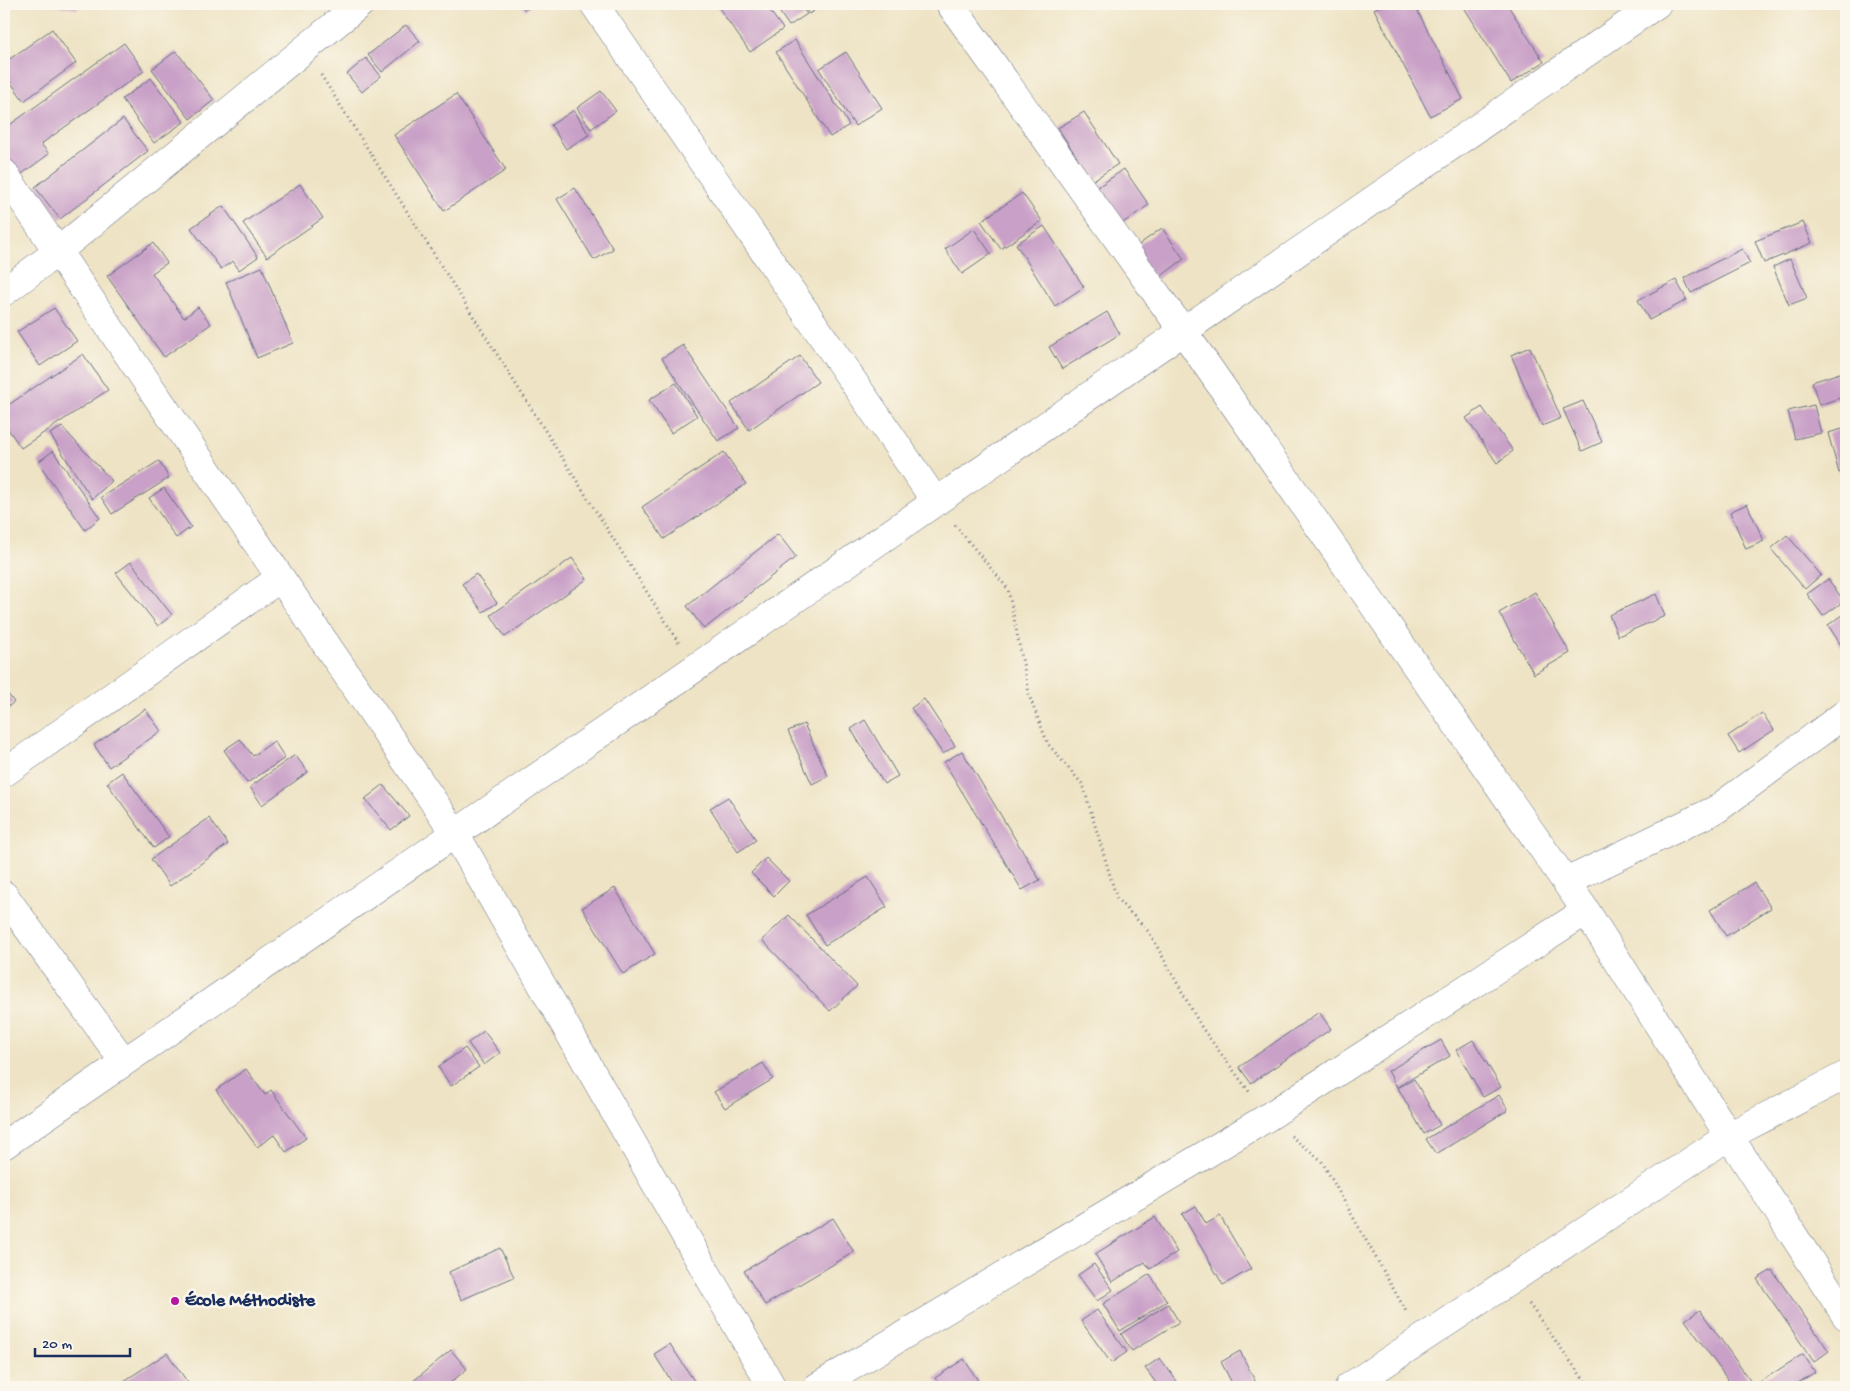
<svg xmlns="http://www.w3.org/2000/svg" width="1850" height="1391" font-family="'Gochi Hand',sans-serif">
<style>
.building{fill:#c9a0c7}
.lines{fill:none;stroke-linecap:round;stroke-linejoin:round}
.minor-casing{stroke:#656e82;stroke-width:29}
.path{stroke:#656e82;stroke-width:3;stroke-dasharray:1 4;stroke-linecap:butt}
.minor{stroke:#fff;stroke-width:28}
.poi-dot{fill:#b5179e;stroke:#fbf7ec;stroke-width:2}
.labels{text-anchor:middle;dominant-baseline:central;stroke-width:5;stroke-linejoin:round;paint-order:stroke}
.poi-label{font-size:18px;font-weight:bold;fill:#1b2f5e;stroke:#fbf7ec;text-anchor:start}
</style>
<rect width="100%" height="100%" fill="#fbf7ec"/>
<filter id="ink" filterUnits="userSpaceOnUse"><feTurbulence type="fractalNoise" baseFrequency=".02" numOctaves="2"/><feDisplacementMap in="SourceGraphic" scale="10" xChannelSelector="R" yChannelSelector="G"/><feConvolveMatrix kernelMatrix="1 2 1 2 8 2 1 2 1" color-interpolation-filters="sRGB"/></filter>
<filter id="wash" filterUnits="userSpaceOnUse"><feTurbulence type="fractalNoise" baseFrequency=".0096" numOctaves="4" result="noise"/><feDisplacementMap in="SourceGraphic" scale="20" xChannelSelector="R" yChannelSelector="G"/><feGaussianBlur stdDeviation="1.12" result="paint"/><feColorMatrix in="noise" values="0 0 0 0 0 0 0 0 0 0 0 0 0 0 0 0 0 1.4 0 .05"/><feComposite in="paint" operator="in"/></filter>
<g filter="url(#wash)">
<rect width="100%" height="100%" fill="#eee3c4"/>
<g id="blocks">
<!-- building -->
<path class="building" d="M45 4H78L77 9Z
M521 4H533L525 10Z
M716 4H765L783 29 750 52Z
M774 4H799L807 14 789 26Z
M802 4H824L809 14Z
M1384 4H1414L1463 99 1430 116 1374 9Z
M1462 4H1507L1544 62 1511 83Z
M406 25 420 41 382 72 368 55Z
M52 29 76 63 24 101 4 73V63Z
M795 40 849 125 830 137 776 52Z
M124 43 144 71 41 144 49 154 19 176 4 154V129Z
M176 51 214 100 190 119 152 69Z
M846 52 882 108 855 126 819 69Z
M366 58 381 76 362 92 347 74Z
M151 78 184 122 154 143 122 99Z
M601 91 616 111 591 129 577 108Z
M456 94 506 170 444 211 394 135Z
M574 110 589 135 566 149 551 125Z
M1084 112 1118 164 1092 181 1058 128Z
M123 119 148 151 60 219 35 187Z
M1124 169 1149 205 1120 225 1095 189Z
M300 184 323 218 267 257 243 223Z
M575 188 613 249 594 260 557 199Z
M1022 193 1042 221 1001 249 981 221Z
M223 206 258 257 239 270 233 261 221 269 191 228Z
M1803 222 1812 243 1764 263 1755 241Z
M1044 226 1084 287 1055 306 1016 244Z
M1162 228 1184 259 1156 280 1133 249Z
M974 229 991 254 962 274 945 249Z
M153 243 167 263 152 273 184 318 198 307 211 324 164 357 107 276Z
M1742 249 1750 263 1691 293 1684 278Z
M1790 259 1807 298 1789 305 1773 267Z
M262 267 293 343 257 358 226 282Z
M1676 280 1687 300 1649 320 1638 300Z
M54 308 77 341 40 366 17 332Z
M1107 312 1120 334 1062 369 1049 347Z
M683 345 739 428 718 441 662 358Z
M1530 347 1561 418 1542 426 1511 355Z
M83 354 108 390 21 448 4 423V408Z
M800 356 818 382 749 430 731 403Z
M1846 371V396L1819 405 1812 382Z
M676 383 697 416 671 433 649 400Z
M1583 401 1602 442 1582 451 1563 409Z
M1814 405 1821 433 1795 439 1788 411Z
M1482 407 1513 451 1497 463 1466 418Z
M62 427 112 481 92 499 50 434Z
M1846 428V470L1839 473 1828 433Z
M53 451 100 518 85 530 38 462Z
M724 452 746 484 664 539 642 507Z
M159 461 169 478 112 514 101 497Z
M164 488 191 527 176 538 149 498Z
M1747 504 1764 541 1746 549 1730 512Z
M778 534 796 557 704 629 687 606Z
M1787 535 1821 575 1805 589 1771 549Z
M572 558 587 579 505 637 491 615Z
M131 562 172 615 158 626 116 573Z
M476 574 497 603 483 612 462 584Z
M1828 579 1844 601 1823 616 1807 594Z
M1535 592 1570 653 1534 674 1499 613Z
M1656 594 1665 616 1618 636 1609 615Z
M1846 613V653L1828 625Z
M4 689 14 702 4 710Z
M924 699 955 746 943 754 911 708Z
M145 709 161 731 109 767 94 745Z
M1762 713 1774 730 1739 753 1728 736Z
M865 720 898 776 884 784 851 729Z
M804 724 828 776 812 784 788 731Z
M240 739 253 756 274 741 285 758 247 783 224 750Z
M962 751 1040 880 1022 890 944 762Z
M295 755 308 772 262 805 250 787Z
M122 772 169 837 154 848 107 783Z
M383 785 409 816 391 830 365 799Z
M728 797 756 840 738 852 710 808Z
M209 818 228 844 170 886 151 859Z
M766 858 789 881 774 896 751 873Z
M868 877 887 907 825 945 806 915Z
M1754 883 1771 908 1726 936 1710 910Z
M615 888 655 954 623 974 582 908Z
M789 915 857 986 830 1011 762 940Z
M1319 1012 1331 1029 1251 1083 1239 1067Z
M484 1031 500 1053 484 1065 468 1043Z
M1441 1040 1450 1056 1397 1087 1388 1071Z
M1473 1040 1501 1087 1483 1097 1456 1050Z
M465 1048 479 1067 451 1086 438 1067Z
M763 1063 773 1079 725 1108 714 1092Z
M246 1069 265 1095 271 1090 306 1138 286 1152 274 1135 257 1147 216 1090Z
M1414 1079 1440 1125 1424 1134 1398 1088Z
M1499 1095 1508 1110 1436 1154 1426 1139Z
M1196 1206 1206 1224 1220 1216 1251 1269 1223 1285 1182 1214Z
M1155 1217 1177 1252 1150 1269 1145 1262 1112 1282 1095 1254Z
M833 1218 854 1252 765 1305 744 1271Z
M500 1248 514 1277 461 1300 449 1272Z
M1094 1264 1113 1290 1097 1301 1078 1275Z
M1772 1270 1829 1351 1814 1362 1757 1279Z
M1150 1274 1167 1301 1120 1331 1103 1304Z
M1168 1304 1179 1322 1132 1351 1121 1334Z
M1097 1310 1127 1352 1111 1363 1081 1321Z
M1700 1310 1751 1382 1742 1387H1733L1685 1320Z
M670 1344 698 1387H675L654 1354Z
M451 1350 467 1369 445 1387H406Z
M1240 1351 1257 1385 1254 1387H1234L1221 1362Z
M167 1353 191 1387H123L121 1383Z
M1803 1354 1815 1372 1792 1387H1752Z
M1160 1358 1181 1387H1159L1145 1368Z
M964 1359 982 1387H941L935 1378Z"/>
</g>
</g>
<g filter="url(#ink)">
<use href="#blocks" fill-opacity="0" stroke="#656e82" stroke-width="1"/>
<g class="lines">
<defs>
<path id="minor" d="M594 4 936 502
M950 4 1183 331 1586 911 1729 1136 1846 1316
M4 173 455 833 772 1387
M4 292 57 252 360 4
M4 773 280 578
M1566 882 1717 809 1846 713
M4 895 124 1062
M4 1145 1657 4
M817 1387 1268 1117 1586 911
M1349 1387 1729 1136 1846 1075"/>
</defs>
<!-- minor casing -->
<use href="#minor" class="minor-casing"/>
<!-- path -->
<path class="path" d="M321 75 679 643
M955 525 1008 589 1030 698 1048 744 1083 785 1117 899 1149 932 1202 1028 1251 1094
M1291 1136 1321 1160 1407 1313
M1529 1304 1589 1387"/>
<!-- minor -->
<use href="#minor" class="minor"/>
</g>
</g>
<!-- markers -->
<circle class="poi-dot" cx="175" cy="1301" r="5"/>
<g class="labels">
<!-- poi labels -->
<g class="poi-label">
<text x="185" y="1301">École Méthodiste</text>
</g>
</g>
<!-- margin -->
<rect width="1850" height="1391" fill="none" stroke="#fbf7ec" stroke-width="20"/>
<!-- scale -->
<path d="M35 1348v8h95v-8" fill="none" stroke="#1b2f5e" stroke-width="2.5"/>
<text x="42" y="1348" font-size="15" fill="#1b2f5e" stroke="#fbf7ec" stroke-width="4" paint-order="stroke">20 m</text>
</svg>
